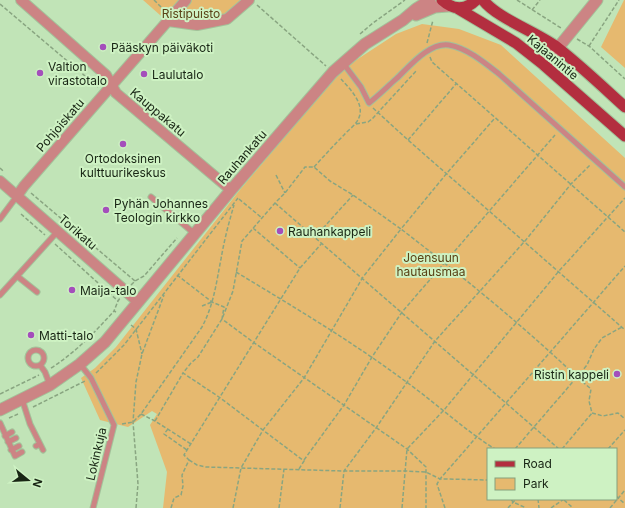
<svg xmlns="http://www.w3.org/2000/svg" width="625" height="508" font-family="Inter,sans-serif">
<style>
.green{fill:#e6b96f;fill-rule:evenodd}
.lines{fill:none;stroke-linecap:round;stroke-linejoin:round}
.service-casing{stroke:#a3c29a;stroke-width:7}
.minor-casing{stroke:#a3c29a;stroke-width:12}
.tertiary-casing{stroke:#a3c29a;stroke-width:13}
.primary-casing{stroke:#a3c29a;stroke-width:13}
.path{stroke:#89a581;stroke-width:1.5;stroke-dasharray:4 2;stroke-linecap:butt}
.service{stroke:#cc8484;stroke-width:5}
.minor{stroke:#cc8484;stroke-width:10}
.tertiary{stroke:#cc8484;stroke-width:11}
.primary{stroke:#b32e3f;stroke-width:11}
.poi-dot{fill:#a44ebb;stroke:#cef2c3;stroke-width:1.5}
.labels{text-anchor:middle;dominant-baseline:central;stroke-width:4;stroke-linejoin:round;paint-order:stroke}
.park-label{font-size:12px;fill:#5a4216;stroke:#cef2c3}
.poi-label{font-size:12px;fill:#182514;stroke:#cef2c3;text-anchor:start}
.street-label{font-size:12px;fill:#182514;stroke:#cef2c3}
</style>
<rect width="100%" height="100%" fill="#c1e4b7"/>
<!-- green -->
<path class="green" d="M143 0H255L229 20 169 23Z
M624 0H625V68L601 47Z
M422 24 459 29 501 45 625 158V508H163L167 472 150 425 157 414 152 411 128 427 100 420 81 378 95 368 116 347 239 191 341 70 396 34ZM488 449H616V499H488Z"/>
<g class="lines">
<defs>
<path id="service" d="M343 63 361 87 369 103C378 96 387 87 396 79 409 67 429 42 449 45 467 48 485 63 499 74L625 187
M151 197 195 234
M0 219 17 196
M17 276 37 292
M0 295 58 231
M28 358a8 8 0 1 1 16 0a8 8 0 1 1-16 0Z
M80 364 91 378 114 425 93 508
M40 365 45 372 50 385
M22 399 30 424 40 444 36 446
M0 423 15 456 22 452
M5 436 12 432
M8 442 16 438
M40 444 43 450
M11 450 19 446"/>
<path id="minor" d="M21 0 106 75 116 93 231 190
M168 21 197 25 227 19 249 0
M0 181 138 302
M17 196 24 186 186 0"/>
<path id="tertiary" d="M416 15 435 7 448 6
M544 65 597 0
M0 410 50 385 80 364 105 342 231 190 333 72 365 44 403 20 416 9 430 0"/>
<path id="primary" d="M442 0C453 10 465 11 476 0
M483 0C498 19 537 32 558 48 581 66 603 87 625 107
M457 8 516 43 544 65 625 136"/>
</defs>
<!-- service casing -->
<use href="#service" class="service-casing"/>
<!-- minor casing -->
<use href="#minor" class="minor-casing"/>
<!-- tertiary casing -->
<use href="#tertiary" class="tertiary-casing"/>
<!-- primary casing -->
<use href="#primary" class="primary-casing"/>
<!-- path -->
<path class="path" d="M154 0 165 11
M517 0 561 28
M0 4 98 87
M257 5 326 66
M532 10 540 0
M360 34 373 23 405 0
M577 39 589 46 625 79
M427 43 433 20
M589 46 619 0
M430 57 432 62 625 232
M373 108 408 140 625 330
M356 124 368 122 372 119 417 70
M408 140 456 84
M314 167C324 156 334 145 344 135 347 131 352 128 355 124 369 108 352 91 341 79
M0 168 4 172
M276 175 285 193
M31 193 135 281
M239 199 262 218
M275 203 559 449
M21 214 45 235
M253 228 300 268
M315 237 353 195
M55 244 118 301
M236 272C294 307 351 341 405 381 436 403 463 429 495 449
M177 275 212 302 224 307 222 319 253 342 407 449 426 467V508
M131 285 135 281 144 276 177 238
M202 306 212 302
M116 312 114 311 118 301 120 298
M131 325 136 329 142 354
M51 368C76 352 94 333 114 311
M96 373 124 345 238 198
M0 394 39 375
M33 407 85 381
M141 414 155 421 191 444
M9 418 18 414
M155 421 183 373
M122 424 133 422 141 414 202 327C214 304 216 284 221 259 224 241 229 222 234 205
M168 429 164 434 187 450
M515 449 577 377 591 389 589 401 592 413 603 416 618 413 625 419
M562 449 592 413
M608 449 625 430
M189 460 197 465 206 467 344 471H405L426 472 440 479H446L488 480
M304 460 344 405 372 357 402 312 555 135
M299 469 304 461 219 397 183 373 191 363 198 357 222 319 233 291 242 241 275 203 285 193 305 167H314L330 181 353 195 401 229 447 173 495 118
M616 496 625 504
M511 499 513 502 526 508
M538 499 539 508
M564 500 573 508
M136 508 138 484 133 422 136 382 142 354 164 295
M171 508 174 498 181 495 183 486 182 475 189 460 184 455 187 450 300 268 322 243
M233 508 241 468 263 430 304 378 363 277 401 229C462 276 521 324 577 377L587 365 594 349 602 338 622 327
M279 508 284 469
M340 508 344 471 376 428 435 341 525 241 571 184 590 165
M402 508 407 449 444 410 559 271 625 198
M445 508 437 484 440 479 625 266
M508 508 516 499
M551 508 564 499
M610 508 625 490"/>
<!-- service -->
<use href="#service" class="service"/>
<!-- minor -->
<use href="#minor" class="minor"/>
<!-- tertiary -->
<use href="#tertiary" class="tertiary"/>
<!-- primary -->
<use href="#primary" class="primary"/>
</g>
<!-- markers -->
<g class="poi-dot">
<circle cx="103" cy="47" r="4"/>
<circle cx="40" cy="73" r="4"/>
<circle cx="144" cy="74" r="4"/>
<circle cx="123" cy="144" r="4"/>
<circle cx="106" cy="210" r="4"/>
<circle cx="280" cy="231" r="4"/>
<circle cx="72" cy="290" r="4"/>
<circle cx="31" cy="335" r="4"/>
<circle cx="617" cy="374" r="4"/>
</g>
<g class="labels">
<!-- park labels -->
<g class="park-label">
<text x="191" y="13">Ristipuisto</text>
<text x="431" y="257">Joensuun<tspan x="431" dy="14">hautausmaa</tspan></text>
</g>
<!-- poi labels -->
<g class="poi-label">
<text x="111" y="47">Pääskyn päiväkoti</text>
<text x="48" y="66">Valtion<tspan x="48" dy="14">virastotalo</tspan></text>
<text x="152" y="74">Laulutalo</text>
<text x="123" y="158" text-anchor="middle">Ortodoksinen<tspan x="123" dy="14">kulttuurikeskus</tspan></text>
<text x="114" y="203">Pyhän Johannes<tspan x="114" dy="14">Teologin kirkko</tspan></text>
<text x="288" y="231">Rauhankappeli</text>
<text x="80" y="290">Maija-talo</text>
<text x="39" y="335">Matti-talo</text>
<text x="609" y="374" text-anchor="end">Ristin kappeli</text>
</g>
<!-- street labels -->
<g class="street-label">
<text transform="translate(553 57) rotate(40)">Kajaanintie</text>
<text transform="translate(158 112) rotate(40)">Kauppakatu</text>
<text transform="translate(60 125) rotate(-49)">Pohjoiskatu</text>
<text transform="translate(242 157) rotate(-49)">Rauhankatu</text>
<text transform="translate(78 232) rotate(41)">Torikatu</text>
<text transform="translate(96 454) rotate(-77)">Lokinkuja</text>
</g>
</g>
<!-- legend -->
<rect x="487" y="448" width="130" height="52" fill="#cef2c3" stroke="#85a07d"/>
<rect x="495" y="461" width="20" height="6" fill="#b32e3f" stroke="#85a07d"/>
<text x="523" y="468" font-size="12" fill="#182514">Road</text>
<rect x="495" y="478" width="20" height="12" fill="#e6b96f" stroke="#85a07d"/>
<text x="523" y="488" font-size="12" fill="#182514">Park</text>
<!-- north arrow -->
<g transform="translate(28 480) rotate(108)" stroke="#cef2c3" stroke-width="3" paint-order="stroke">
<path d="M0-3L7 15L0 10L-7 15Z" fill="#182514"/>
<text y="-6" font-size="11" font-weight="bold" text-anchor="middle" fill="#182514">N</text>
</g>
</svg>
